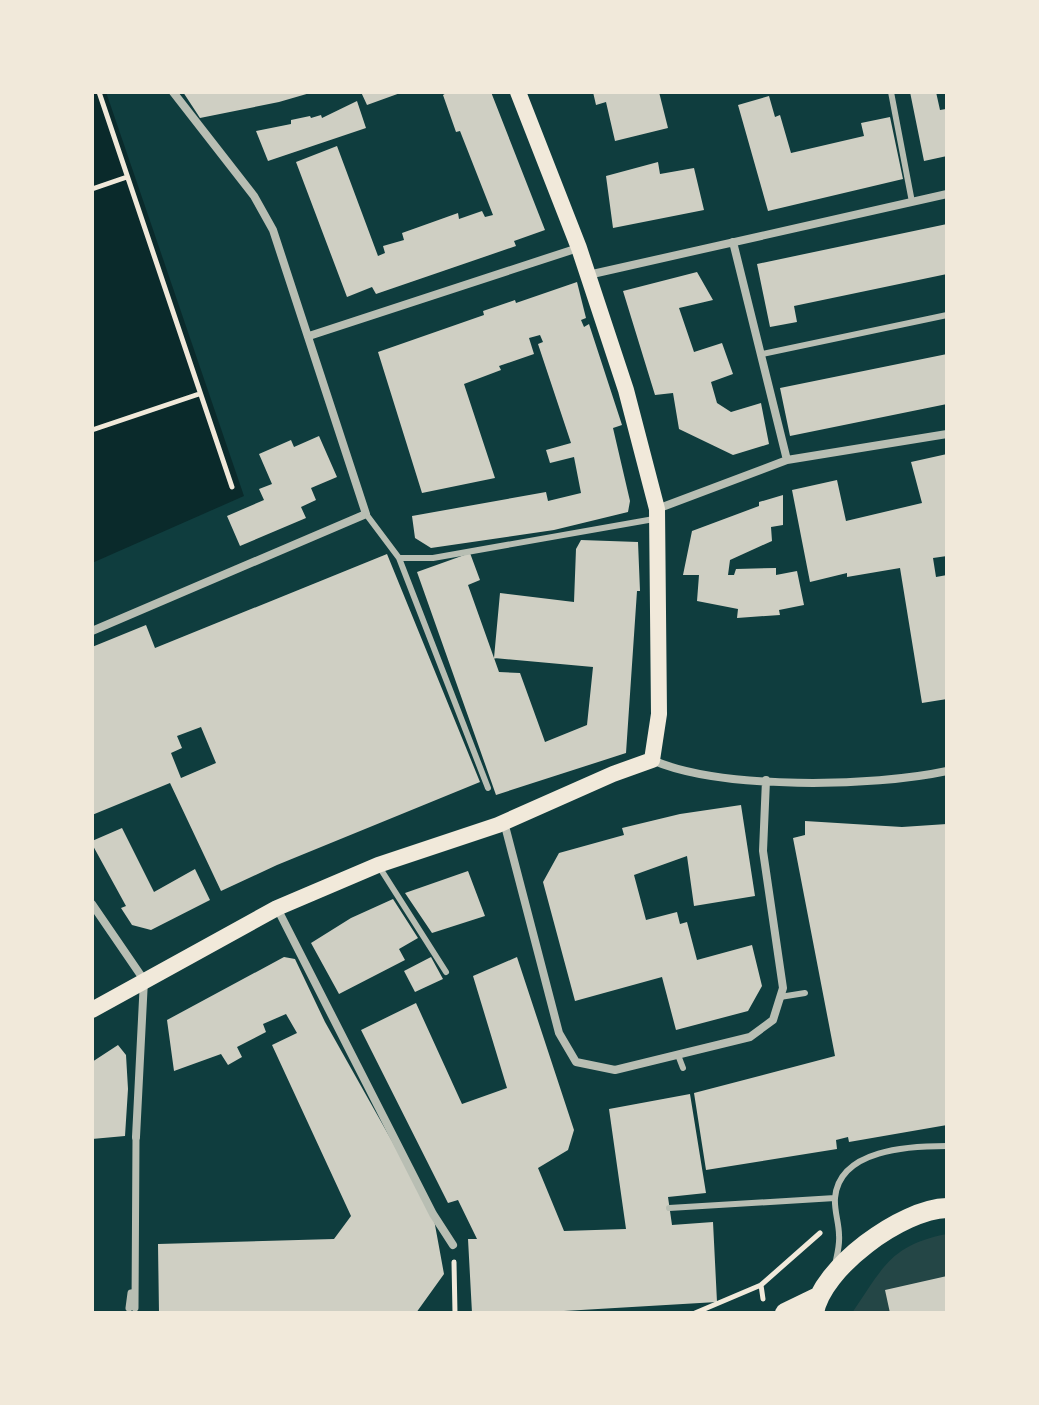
<svg xmlns="http://www.w3.org/2000/svg" width="1039" height="1405" font-family="'Exo 2',sans-serif">
<style>
.green{fill:#244646}
.water{fill:#0a2a2b}
.building{fill:#cfcfc3;fill-rule:evenodd}
.lines{fill:none;stroke-linecap:round;stroke-linejoin:round}
.path{stroke:#f1e9da;stroke-width:5}
.service{stroke:#b8beb3;stroke-width:6}
.pedestrian{stroke:#b8beb3;stroke-width:7}
.minor{stroke:#b8beb3;stroke-width:8}
.secondary{stroke:#f1e9da;stroke-width:16}
.primary{stroke:#f1e9da;stroke-width:20}
</style>
<rect width="100%" height="100%" fill="#0f3d3e"/>
<!-- green -->
<path class="green" d="M947 1234V1313H852C883 1268 890 1245 947 1234Z"/>
<!-- water -->
<path class="water" d="M92 92H106L244 496 92 563Z"/>
<!-- building -->
<path class="building" d="M183 92H310V93L279 102 200 118Z
M361 92H403L367 105Z
M448 92H491L545 230 514 241 516 246 376 294 372 287 347 297 296 162 337 146 378 256 385 253 383 246 404 240 402 233 458 213 459 219 482 211 485 217 493 215 460 131 456 132 443 95Z
M593 92H659L668 128 615 141 606 102 596 105Z
M910 92H936L940 110 946 109 947 114V156L924 161Z
M769 96 775 117 780 115 791 153 864 136 861 123 890 117 903 179 768 211 738 105Z
M357 101 366 128 268 161 256 131 291 124V120L310 116 311 118 321 115 322 118Z
M658 162 660 174 694 168 704 210 613 228 606 176Z
M947 224V274L794 306 797 322 770 327 757 264Z
M697 272 713 300 679 308 694 352 722 343 733 374 711 382 717 403 731 412 761 403 769 444 733 455 679 429 673 393 655 395 623 291Z
M577 282 586 318 581 320 584 327 589 324 622 425 613 428 630 501 628 512 554 530 431 548 415 538 412 516 546 492 548 501 581 493 574 457 550 463 546 450 571 443 538 344 543 342 540 335 529 338 534 354 499 366 501 370 464 384 495 478 422 493 378 352 484 315 483 311 515 300 516 303Z
M947 354V404L790 436 780 388Z
M319 436 337 477 311 488 316 500 301 507 306 518 240 546 227 516 264 500 259 489 272 484 259 454 291 440 294 447Z
M947 454V556L933 558 936 577 947 575V699L922 703 900 568 847 577V573L810 582 792 490 837 480 846 521 922 503 911 462Z
M783 495V525L771 527 772 541 730 560 728 575H734L736 569 776 568V575L797 571 804 605 779 610 780 615 737 618 738 609 697 601 699 575H683L692 531 759 506V502Z
M581 540 638 542 640 591H637L626 753 496 795 417 572 470 553 480 580 468 585 499 672 520 673 545 742 587 725 593 667 494 658 500 593 574 602 576 549Z
M387 554 480 782 277 865 221 891 170 783 92 815V647L146 625 155 648ZM201 727 216 763 181 778 171 753 182 748 177 736Z
M741 805 755 896 694 906 687 856 634 875 646 920 677 912 680 924 687 922 697 960 752 945 762 986 748 1011 676 1030 662 977 575 1001 543 882 559 853 624 835 622 828 680 814Z
M805 821 902 827 947 824V1125L849 1142 848 1137 836 1140 837 1149 706 1170 694 1093 835 1056 793 838 805 835Z
M122 828 154 892 195 869 210 900 151 930 132 925 121 908 126 906 92 844V841Z
M468 871 485 916 432 933 405 893Z
M393 899 418 938 399 949 405 960 339 994 311 943 351 918Z
M284 957 295 959 325 1022 433 1214 444 1274 416 1313H159L158 1244 334 1239 351 1216 272 1045 297 1033 286 1014 263 1024 266 1032 237 1047 242 1057 228 1065 221 1054 174 1071 167 1020Z
M431 957 443 979 415 992 404 971Z
M517 957 574 1130 568 1150 538 1168 564 1231 626 1229 609 1109 690 1094 706 1193 668 1197 672 1225 713 1222 717 1302 530 1313H472L468 1239H477L458 1200 448 1203 361 1030 416 1003 462 1104 507 1088 473 976Z
M118 1045 126 1055 128 1089 125 1136 92 1139V1062Z
M947 1276V1313H890L885 1290Z"/>
<g class="lines">
<!-- path -->
<path class="path" d="M99 92 232 487
M92 189 127 177
M92 430 199 394
M454 1262 455 1313
M761 1285 820 1233
M695 1313 761 1285 763 1299"/>
<!-- service -->
<path class="service" d="M891 92 912 202
M762 354 947 315
M366 514 399 558 488 788
M399 558H433L654 519
M378 865 446 972
M780 997 805 993
M678 1055 683 1068
M669 1208 835 1198
M835 1265C837 1255 840 1245 839 1235 839 1223 834 1210 835 1198 839 1149 910 1146 947 1146"/>
<!-- pedestrian -->
<path class="pedestrian" d="M129 1308 131 1293
M135 1308 136 1137"/>
<!-- minor -->
<path class="minor" d="M733 242 787 460
M588 275 947 194
M309 336 578 248
M657 509 787 460 947 434
M92 631 366 514 273 230 254 196 173 92
M652 760C721 790 873 787 947 771
M504 822 559 1033 576 1062 615 1070 750 1037 773 1020 783 988 763 851 766 780
M92 904 144 980 136 1137
M277 908 433 1214 453 1245"/>
<!-- secondary -->
<path class="secondary" d="M92 1010 277 908 378 865 498 825 613 774 652 760 659 714 657 509 626 390 579 248 518 92"/>
<!-- primary -->
<path class="primary" d="M785 1313 816 1298
M814 1313C821 1268 902 1209 947 1208"/>
</g>
<!-- border -->
<rect width="1039" height="1405" fill="none" stroke="#f1e9da" stroke-width="188"/>
</svg>
